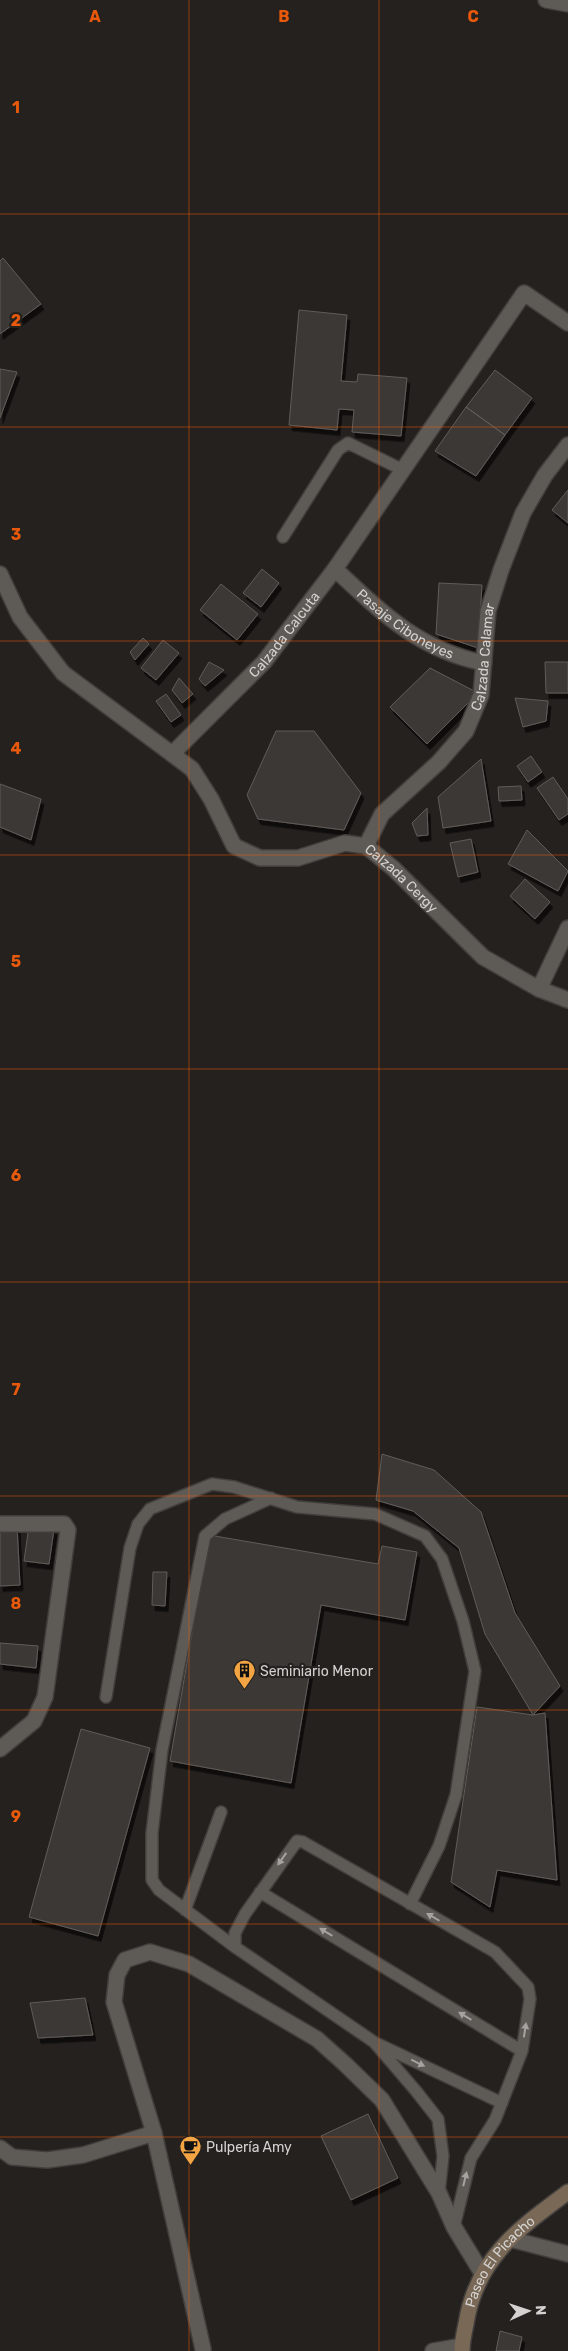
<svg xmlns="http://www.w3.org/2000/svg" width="568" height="2351" font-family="Rubik,sans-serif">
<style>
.building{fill:#3b3835;stroke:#605d59;filter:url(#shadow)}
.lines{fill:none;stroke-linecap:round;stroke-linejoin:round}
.lane-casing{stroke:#413e3c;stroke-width:14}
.street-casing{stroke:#413e3c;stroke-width:18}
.secondary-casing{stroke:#413e3c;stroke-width:18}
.lane{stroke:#5e5b57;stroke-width:11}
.street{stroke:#5e5b57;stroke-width:15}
.secondary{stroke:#786855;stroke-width:15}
.oneway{fill:#a5a2a0}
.grid{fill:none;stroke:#e8590c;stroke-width:1;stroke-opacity:0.55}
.labels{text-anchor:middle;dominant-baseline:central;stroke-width:4.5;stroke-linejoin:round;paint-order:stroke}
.street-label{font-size:14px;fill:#d4d2d0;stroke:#24211e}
.poi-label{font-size:14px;fill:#d4d2d0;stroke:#24211e;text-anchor:start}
.grid-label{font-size:16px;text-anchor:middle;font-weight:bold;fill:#e8590c;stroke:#24211e;stroke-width:4.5;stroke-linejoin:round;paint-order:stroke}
</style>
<defs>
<filter id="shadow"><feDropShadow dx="3" dy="5.5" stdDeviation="0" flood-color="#0009"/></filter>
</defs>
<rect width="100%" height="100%" fill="#24211e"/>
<!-- building -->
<path class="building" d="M3 258 41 304 0 334V261Z
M299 310 347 315 341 381 357 382 358 374 407 378 401 436 352 432 354 410 339 409 337 430 289 425Z
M0 369 17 372 0 418Z
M495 370 532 398 505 435 466 407Z
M466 407 505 435 476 476 435 451Z
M568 490V523L552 510Z
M262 569 279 583 261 607 243 593Z
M439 583 482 585 478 648 436 634Z
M221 584 258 614 237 640 200 610Z
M143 638 149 644 135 660 130 652Z
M163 640 179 653 156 680 141 668Z
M209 662 224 670 205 686 199 679Z
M545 662H568V693H546Z
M430 668 478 693 427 744 390 707Z
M179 678 193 694 182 703 172 690Z
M166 694 181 715 171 722 156 701Z
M515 698 548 701 546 721 523 727Z
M276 731H314L361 793 344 830 258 819 247 795Z
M531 756 542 772 528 782 517 766Z
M481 759 491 821 443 828 438 797Z
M553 777 568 799V814L559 820 537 788Z
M0 784 41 799 31 840 0 827Z
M521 786 522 800 499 801 498 787Z
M427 808 428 835 417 836 412 823Z
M527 830 568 871 558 891 508 864Z
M471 839 478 872 458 877 450 843Z
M525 879 550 902 535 919 510 896Z
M382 1454 434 1470 481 1512 515 1613 560 1686 533 1715 485 1634 459 1548 413 1511 376 1500Z
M0 1525H17L20 1585 0 1586Z
M29 1526 54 1529 49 1564 24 1561Z
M209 1535 378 1564 382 1546 417 1552 405 1620 321 1605 291 1783 170 1761Z
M153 1572H167L165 1606 152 1605Z
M0 1643 38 1646 36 1668 0 1664Z
M477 1707 533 1715 545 1713 557 1880 497 1870 490 1907 451 1882Z
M81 1729 150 1748 98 1936 29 1917Z
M85 1998 93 2035 38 2038 30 2003Z
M368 2114 398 2178 351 2200 321 2136Z
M500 2331 522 2337 519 2351H496Z"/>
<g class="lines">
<defs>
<path id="lane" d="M283 537 338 450 348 443 403 470
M106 1697 130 1548 138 1524 150 1509 212 1484 234 1487 297 1507 375 1514 425 1536 442 1559 463 1621 475 1671 456 1795 439 1846 410 1904
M260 1892 522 2051
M185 1910 221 1812
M235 1947 159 1890 152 1880V1833L162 1750 205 1536 225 1519 271 1498
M378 2044 502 2103
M439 2193 443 2156 438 2119 416 2091 374 2042 235 1947V1933L245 1914 297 1841 303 1842 495 1952 528 1987 530 1999 522 2051 495 2120 471 2158 454 2227"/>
<g id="street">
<path d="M546 0 568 4"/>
<path id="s1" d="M335 569C382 613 419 650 484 663"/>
<path id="s2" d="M0 574 20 617 63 673 172 754 264 662 335 569 524 293 568 323"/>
<path id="s3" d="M172 754 192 769 211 799 234 846 260 858H298L345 843 366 846 394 869 483 957 539 989 568 1000"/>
<path id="s4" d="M366 846 382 814 439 762 466 731 481 695 488 611 501 570 523 513 545 475 568 445"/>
<path d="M539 989 568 928"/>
<path d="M0 1524H64L68 1530 45 1697 34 1721 0 1749"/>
<path d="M0 2148 12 2157 47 2160 83 2155 154 2133"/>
<path d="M510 2239 568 2254"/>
<path d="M203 2349 154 2133 114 2002 117 1975 125 1960 150 1952 189 1964 317 2039 345 2064 382 2100 439 2193 454 2227 482 2273"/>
<path d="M433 2351 462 2346"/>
</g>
<g id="secondary">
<path id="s5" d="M462 2351C462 2342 464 2333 466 2324 476 2259 518 2229 568 2192"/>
</g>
</defs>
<!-- lane casing -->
<use href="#lane" class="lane-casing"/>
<!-- street casing -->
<use href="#street" class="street-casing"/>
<!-- secondary casing -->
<use href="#secondary" class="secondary-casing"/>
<!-- lane -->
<use href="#lane" class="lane"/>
<!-- street -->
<use href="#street" class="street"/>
<!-- secondary -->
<use href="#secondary" class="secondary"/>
</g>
<!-- one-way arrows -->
<defs><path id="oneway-solid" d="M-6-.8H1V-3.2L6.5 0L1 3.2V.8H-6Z" transform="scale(1.25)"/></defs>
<g class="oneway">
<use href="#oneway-solid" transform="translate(282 1859) rotate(125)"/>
<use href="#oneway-solid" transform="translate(433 1917) rotate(-150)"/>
<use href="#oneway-solid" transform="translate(326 1932) rotate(-149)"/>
<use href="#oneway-solid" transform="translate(465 2016) rotate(-149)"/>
<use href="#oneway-solid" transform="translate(525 2030) rotate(-81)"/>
<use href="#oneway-solid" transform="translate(418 2063) rotate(26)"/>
<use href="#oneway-solid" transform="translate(465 2179) rotate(-76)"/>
</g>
<!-- grid -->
<path class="grid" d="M189 0V2351M379 0V2351M0 214H568M0 427H568M0 641H568M0 855H568M0 1069H568M0 1282H568M0 1496H568M0 1710H568M0 1924H568M0 2137H568"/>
<!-- icons -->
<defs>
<symbol id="building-pin" viewBox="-11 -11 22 30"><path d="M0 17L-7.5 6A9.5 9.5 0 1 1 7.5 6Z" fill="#f3a443" stroke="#24211e"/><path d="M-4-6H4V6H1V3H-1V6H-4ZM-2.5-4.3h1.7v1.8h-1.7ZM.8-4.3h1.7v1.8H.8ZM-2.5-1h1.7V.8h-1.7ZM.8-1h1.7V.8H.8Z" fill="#111"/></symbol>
<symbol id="cafe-pin" viewBox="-11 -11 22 30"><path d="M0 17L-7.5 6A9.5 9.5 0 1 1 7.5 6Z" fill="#f3a443" stroke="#24211e"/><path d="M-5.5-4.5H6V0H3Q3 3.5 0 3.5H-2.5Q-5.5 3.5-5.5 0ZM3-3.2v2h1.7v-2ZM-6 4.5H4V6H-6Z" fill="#111"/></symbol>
</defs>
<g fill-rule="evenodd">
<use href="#building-pin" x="232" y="1658" width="25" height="34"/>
<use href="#cafe-pin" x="178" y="2134" width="25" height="34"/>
</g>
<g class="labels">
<!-- street labels -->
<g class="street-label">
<text stroke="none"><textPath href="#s1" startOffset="90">Pasaje Ciboneyes</textPath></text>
<text stroke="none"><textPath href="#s2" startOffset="418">Calzada Calcuta</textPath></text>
<text stroke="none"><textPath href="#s4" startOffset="231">Calzada Calamar</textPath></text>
<text stroke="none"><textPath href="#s3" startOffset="298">Calzada Cergy</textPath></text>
<text stroke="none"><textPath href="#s5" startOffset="100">Paseo El Picacho</textPath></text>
</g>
<!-- poi labels -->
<g class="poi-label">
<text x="260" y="1671">Seminiario Menor</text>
<text x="206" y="2147">Pulpería Amy</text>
</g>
</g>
<g class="grid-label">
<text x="95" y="22">A</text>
<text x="284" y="22">B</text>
<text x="473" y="22">C</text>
<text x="16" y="113">1</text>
<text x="16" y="326">2</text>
<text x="16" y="540">3</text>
<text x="16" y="754">4</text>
<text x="16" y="967">5</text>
<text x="16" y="1181">6</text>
<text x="16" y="1395">7</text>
<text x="16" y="1609">8</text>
<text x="16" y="1822">9</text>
</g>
<!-- north arrow -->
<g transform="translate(528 2311) rotate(87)" stroke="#24211e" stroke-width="4" paint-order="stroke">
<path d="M0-4L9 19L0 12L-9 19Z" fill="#d4d2d0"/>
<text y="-8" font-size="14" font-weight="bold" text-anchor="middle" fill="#d4d2d0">N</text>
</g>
</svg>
